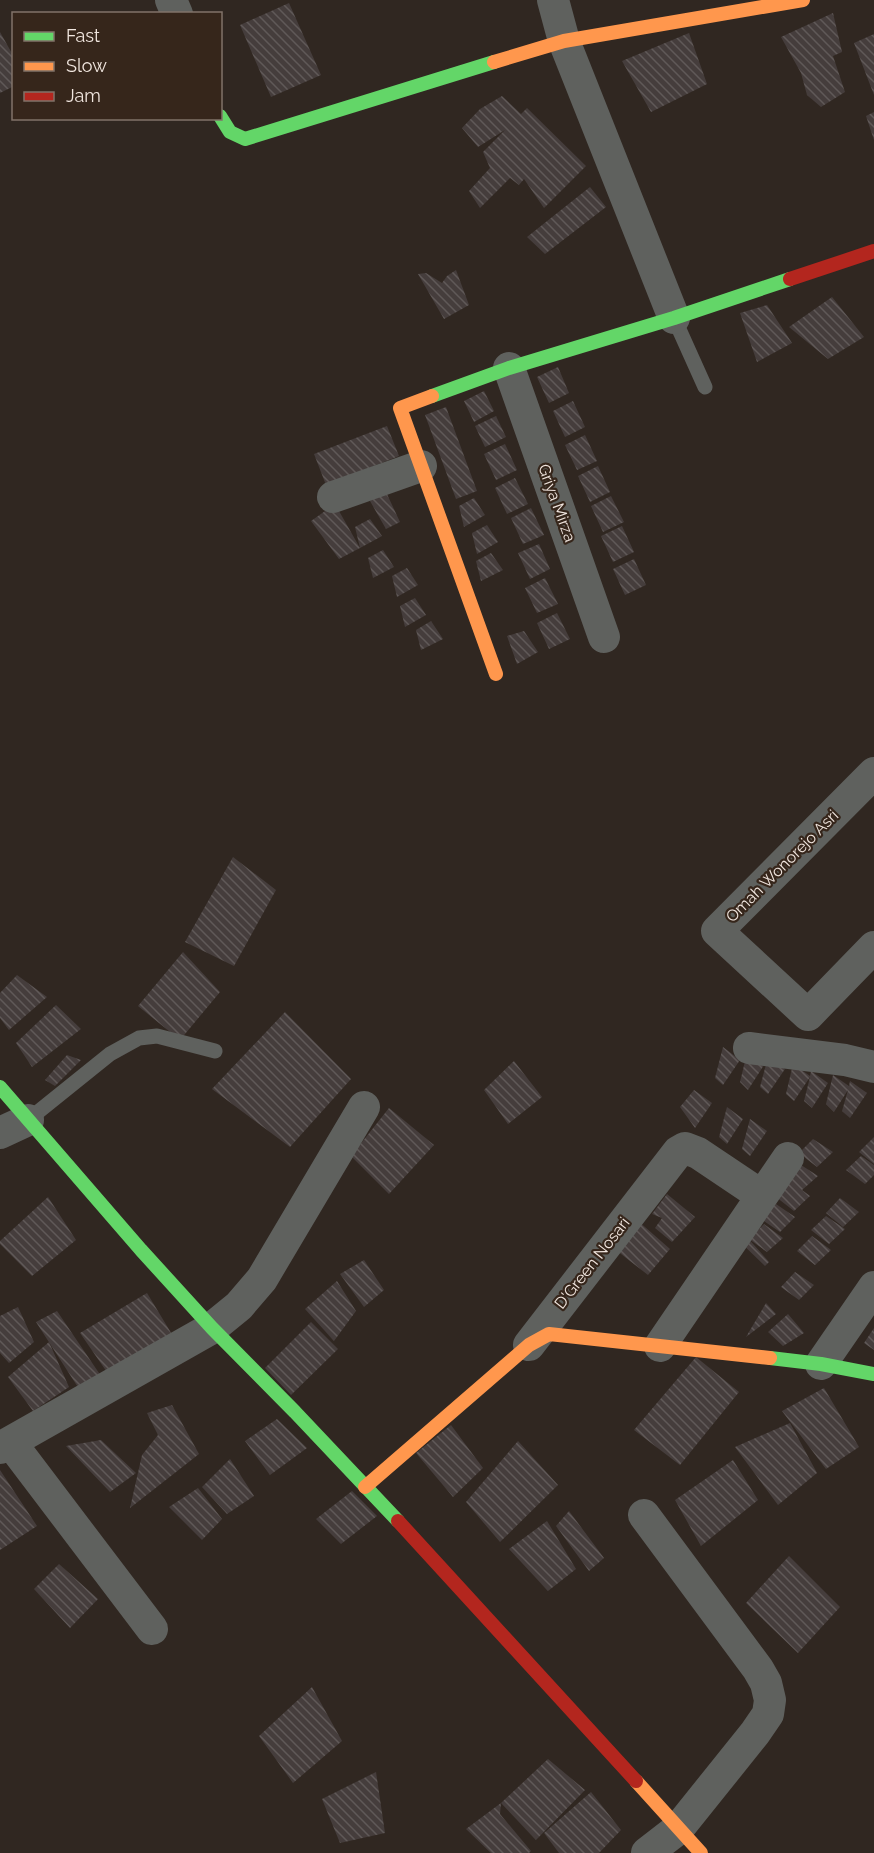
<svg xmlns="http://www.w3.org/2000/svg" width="874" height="1853" font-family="Raleway,sans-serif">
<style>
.building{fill:url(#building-back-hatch)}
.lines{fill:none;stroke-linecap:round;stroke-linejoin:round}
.lane{stroke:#5f615e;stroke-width:15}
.street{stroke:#5f615e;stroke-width:32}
.fast{stroke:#63d668;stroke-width:14}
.slow{stroke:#ff974d;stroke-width:14}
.jam{stroke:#b3261e;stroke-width:14}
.labels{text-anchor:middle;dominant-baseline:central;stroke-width:4.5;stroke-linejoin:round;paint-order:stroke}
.street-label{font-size:16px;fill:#f1e6df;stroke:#36261b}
</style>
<defs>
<pattern id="building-back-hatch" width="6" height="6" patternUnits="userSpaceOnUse" patternTransform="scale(1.5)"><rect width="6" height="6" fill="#453d3c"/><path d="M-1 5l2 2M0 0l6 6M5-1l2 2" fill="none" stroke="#605958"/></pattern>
</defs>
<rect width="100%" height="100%" fill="#302721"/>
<!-- building -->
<path class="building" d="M289 3 321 75 271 97 240 25Z
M833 13 842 52 833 56 845 92 821 107 807 95 801 73 781 37Z
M0 32 14 57V86L0 93Z
M689 33 707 84 651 112 622 61Z
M874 34V95L854 43Z
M502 96 521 114 527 108 586 166 544 208 524 179 519 185 510 178 480 208 469 191 490 168 483 152 505 130 478 147 462 128 480 109Z
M874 112V140L866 116Z
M590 187 606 207 545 254 527 237Z
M456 270 469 305 444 319 418 274 426 273 442 283 447 276Z
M832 297 864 337 828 359 789 327Z
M767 305 792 343 757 362 740 313Z
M558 367 569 393 549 403 537 377Z
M484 391 494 411 474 422 464 401Z
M573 401 585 427 565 437 553 411Z
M446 407 477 491 456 499 425 415Z
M496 416 506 437 485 447 475 426Z
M387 426 399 456 326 485 314 454Z
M585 435 597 461 577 470 565 445Z
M505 444 517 470 496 480 484 454Z
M598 466 610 492 590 502 578 476Z
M515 478 528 504 507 514 495 488Z
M386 492 400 522 386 529 370 501Z
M611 496 624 522 603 532 591 506Z
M474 498 485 515 464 527 459 506Z
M335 504 360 548 339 559 311 521Z
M531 508 544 535 523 544 511 518Z
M370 519 382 536 360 548 355 527Z
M487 525 498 542 477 554 472 533Z
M622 526 634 552 613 562 601 536Z
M539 544 550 569 530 579 518 553Z
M383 550 394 567 373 578 368 558Z
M491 553 503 570 481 581 476 561Z
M634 559 646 585 625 595 613 569Z
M407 568 418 585 397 597 392 576Z
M545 578 558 604 537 613 525 588Z
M415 598 426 615 405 627 400 606Z
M557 613 570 639 549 649 537 623Z
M431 621 443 639 421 650 416 630Z
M524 631 538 652 517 664 507 636Z
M233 857 276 890 234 966 185 942Z
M183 952 220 992 180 1040 138 1006Z
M17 975 47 997 9 1030 0 1018V993Z
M56 1005 81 1029 32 1067 16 1043Z
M285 1012 351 1079 290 1147 212 1089Z
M723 1047 740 1060 723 1085 715 1078Z
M747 1053 764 1065 748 1090 740 1082Z
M67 1055 81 1060 55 1086 45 1080Z
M768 1057 785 1069 768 1094 760 1087Z
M514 1061 542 1097 508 1124 484 1090Z
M793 1064 810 1076 811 1071 828 1083 812 1108 804 1101 810 1077 794 1101 786 1094Z
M833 1075 849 1086 850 1081 867 1093 850 1118 842 1111 848 1090 834 1112 826 1104Z
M694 1090 712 1103 695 1128 680 1107Z
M727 1107 743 1119 727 1144 719 1137Z
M389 1108 434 1145 389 1194 351 1156Z
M750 1119 767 1131 750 1156 742 1149Z
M874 1137V1164L859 1152Z
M813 1139 833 1152 817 1167 799 1153Z
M861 1156 874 1165V1175L865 1184 846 1170Z
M798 1163 818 1176 802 1190 810 1196 794 1211 776 1197 791 1182 784 1177Z
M667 1194 695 1217 672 1242 655 1228 662 1218 652 1214Z
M48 1197 76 1240 32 1276 0 1244V1241Z
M840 1198 859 1212 843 1227 826 1213Z
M776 1204 795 1217 780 1232 761 1219Z
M826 1216 845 1229 829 1244 811 1230Z
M637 1220 670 1249 648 1275 612 1247Z
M764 1224 783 1238 767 1252 749 1239Z
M746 1236 769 1262 765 1266 738 1240Z
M812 1236 831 1250 815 1265 797 1251Z
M364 1260 384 1290 364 1307 340 1274Z
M795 1272 814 1285 799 1300 781 1287Z
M337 1281 356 1311 334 1341 305 1309Z
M147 1293 176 1341 111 1378 80 1333Z
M766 1303 776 1314 746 1337Z
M18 1307 34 1342 9 1363 0 1353V1316Z
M57 1311 101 1376 81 1392 36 1322Z
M788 1314 804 1333 783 1346 768 1332Z
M311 1322 338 1349 291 1395 265 1368Z
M874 1328V1350L864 1343Z
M49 1342 69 1387 33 1411 8 1377Z
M696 1357 739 1392 680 1465 634 1430Z
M824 1388 859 1447 826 1469 782 1411Z
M172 1405 199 1454 130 1508 142 1455 158 1435 147 1413Z
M277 1419 307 1448 270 1475 245 1441Z
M790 1423 817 1473 778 1505 735 1447Z
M451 1425 483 1468 453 1497 416 1453Z
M101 1440 136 1473 110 1492 66 1446Z
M518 1441 558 1485 500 1542 466 1502Z
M230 1459 254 1496 227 1514 202 1487Z
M733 1460 758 1500 701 1546 675 1500Z
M0 1470 37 1526 0 1550Z
M198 1488 222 1519 202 1540 169 1507Z
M352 1491 377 1516 341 1544 316 1519Z
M569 1511 604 1558 589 1571 556 1526Z
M547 1521 576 1569 548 1591 509 1549Z
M789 1556 840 1607 798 1653 746 1603Z
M59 1564 98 1599 70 1628 34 1589Z
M312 1687 342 1741 293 1783 259 1736Z
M548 1759 585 1790 536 1840 501 1803Z
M376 1772 385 1833 340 1843 322 1799Z
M591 1792 621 1830 599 1853H559L544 1833Z
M501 1803 500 1814 531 1851 529 1853H491L466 1829Z"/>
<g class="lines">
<!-- lane -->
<path class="lane" d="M674 318 705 387
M28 1120 110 1054 139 1038 157 1036 215 1051"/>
<!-- street -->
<path class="street" d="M171 0 177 14
M553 0 564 41 674 318
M509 368 604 637
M333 497 421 466
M874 773 717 931 808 1015 874 947
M749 1048 845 1060 874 1067
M0 1133 28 1120
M529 1345 678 1152 685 1148 698 1153 762 1196
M660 1346 788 1158
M821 1364 874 1287
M11 1443 152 1629
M0 1448 212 1328 239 1306 262 1279 364 1107
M644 1515 758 1669 766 1683 770 1700 768 1714 755 1733 678 1829 647 1853"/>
<!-- fast -->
<path class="fast" d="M220 116 230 132 245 139 494 62
M432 396 509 368 674 318 790 279
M0 1087 141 1250 212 1328 295 1412 398 1521
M770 1358 821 1364 874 1374"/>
<!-- slow -->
<path class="slow" d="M494 62 564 41 803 0
M432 396 400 408 496 674
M365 1487 529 1345 549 1334 770 1358
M636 1781 701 1853"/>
<!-- jam -->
<path class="jam" d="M790 279 874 251
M398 1521 636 1781"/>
</g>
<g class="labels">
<!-- street labels -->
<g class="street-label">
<text transform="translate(557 503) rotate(70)">Griya Mirza</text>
<text transform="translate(782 866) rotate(-45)">Omah Wonorejo Asri</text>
<text transform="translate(592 1263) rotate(-52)">D'Green Nosari</text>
</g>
</g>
<!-- legend -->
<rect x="12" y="12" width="210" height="108" fill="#36261b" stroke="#817369" stroke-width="1.5"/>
<rect x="24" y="32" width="30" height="9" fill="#63d668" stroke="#817369" stroke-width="1.5"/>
<text x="66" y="42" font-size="18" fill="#f1e6df">Fast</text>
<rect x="24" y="62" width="30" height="9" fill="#ff974d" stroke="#817369" stroke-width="1.5"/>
<text x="66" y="72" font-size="18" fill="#f1e6df">Slow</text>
<rect x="24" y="92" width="30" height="9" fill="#b3261e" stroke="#817369" stroke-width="1.5"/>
<text x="66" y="102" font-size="18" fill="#f1e6df">Jam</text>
</svg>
